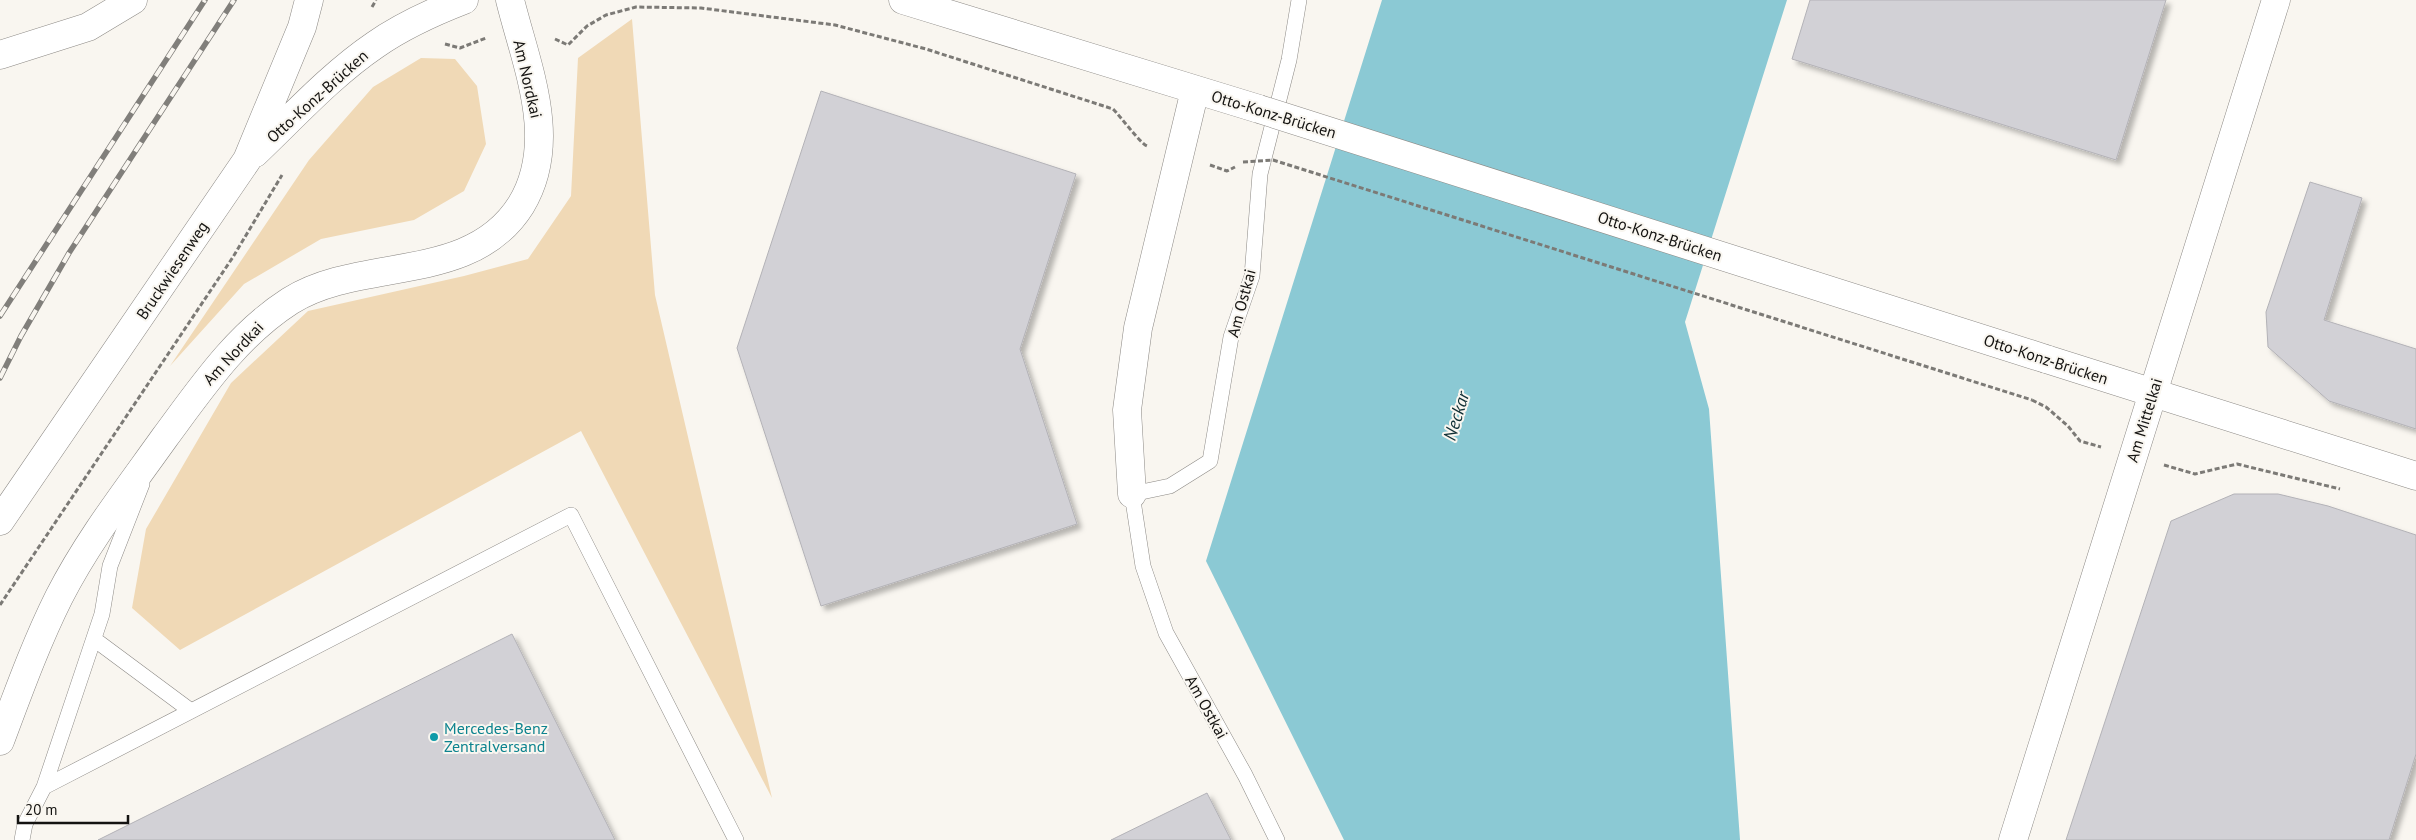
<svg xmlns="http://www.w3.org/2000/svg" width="2416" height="840" font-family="'PT Sans',sans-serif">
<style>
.green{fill:#f0d9b6}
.water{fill:#8bc9d4}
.building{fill:#d2d1d6;stroke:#b3b2b7;filter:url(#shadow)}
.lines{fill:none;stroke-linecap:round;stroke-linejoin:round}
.lane-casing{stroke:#8c8985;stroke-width:16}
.street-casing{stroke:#8c8985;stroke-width:29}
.secondary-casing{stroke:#8c8985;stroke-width:29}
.path{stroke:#7c7a76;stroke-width:3;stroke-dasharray:5 2.5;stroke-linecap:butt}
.lane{stroke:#fff;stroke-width:15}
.street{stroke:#fff;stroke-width:28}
.secondary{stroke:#fff;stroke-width:28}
.rail-casing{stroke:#817f7b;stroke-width:5.5}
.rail{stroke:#f9f6f0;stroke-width:4;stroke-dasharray:11;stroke-linecap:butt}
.secondary-bridge-casing{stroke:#8c8985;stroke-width:29;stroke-linecap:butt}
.path-bridge{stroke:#7c7a76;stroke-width:3;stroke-dasharray:5 2.5;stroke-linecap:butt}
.secondary-bridge{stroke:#fff;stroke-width:28}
.culture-dot{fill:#0f9aa8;stroke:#f9f6f0;stroke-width:2}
.labels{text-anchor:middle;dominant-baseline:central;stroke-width:4;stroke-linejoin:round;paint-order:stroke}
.street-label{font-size:16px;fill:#141311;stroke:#f9f6f0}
.culture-label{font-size:16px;fill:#0d838f;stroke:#f9f6f0;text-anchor:start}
.water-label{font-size:18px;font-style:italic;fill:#113036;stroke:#f9f6f0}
</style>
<defs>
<filter id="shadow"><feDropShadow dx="4.5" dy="4.5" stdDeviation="2.5" flood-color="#0004"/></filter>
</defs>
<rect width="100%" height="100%" fill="#f9f6f0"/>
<!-- green -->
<path class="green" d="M632 19 655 295 772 798 581 431 180 650 132 608 146 529 231 383 308 311 464 276 528 259 571 196 578 58Z
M421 58 455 59 477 86 486 144 464 191 414 220 321 239 244 284 170 366 309 160 373 87Z"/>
<!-- water -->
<path class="water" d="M1382 0H1787L1685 322 1709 409 1740 840H1344L1206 561Z"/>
<!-- building -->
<path class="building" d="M1810 0H2166L2116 160 1792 59Z
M821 91 1076 174 1020 349 1077 524 821 606 737 348Z
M2310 182 2362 198 2324 320 2416 349V429L2329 401 2268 347 2266 312Z
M2234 494H2278L2328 506 2416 535V754L2389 840H2066L2171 521Z
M512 634 615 840H98Z
M1207 793 1231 840H1111Z"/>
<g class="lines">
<defs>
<path id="lane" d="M94 639 191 711
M44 787 102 614 110 566 142 484
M22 840 25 824 44 787 571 515 736 840
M1277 840 1245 775 1166 633 1143 566 1132 494 1170 486 1210 461 1231 337 1252 276 1260 174 1289 60 1299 0"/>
<path id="street" d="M0 55 88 27 133 0
M1132 494 1127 410 1138 328 1195 90
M0 741C18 693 36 643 59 597 88 540 128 489 165 437 202 387 237 335 290 301 362 256 471 285 521 205 560 141 526 65 510 0
M2013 840 2276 0"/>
<path id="secondary" d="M903 0 1259 109
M255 153C294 116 331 75 375 45 402 26 433 12 464 0
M2046 359 2416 476
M0 521 247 160 302 27 309 0"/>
</defs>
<!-- lane casing -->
<use href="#lane" class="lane-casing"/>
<!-- street casing -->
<use href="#street" class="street-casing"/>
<!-- secondary casing -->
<use href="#secondary" class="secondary-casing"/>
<!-- path -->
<path class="path" d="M372 7 376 0
M555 39 568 45 587 26 606 15 636 7 701 8 835 25 926 49 1113 109C1121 117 1140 143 1147 146
M445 44 460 48 486 38
M1210 165 1227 171 1235 167
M2032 400 2046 407 2068 426 2080 441 2101 447
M2164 465 2195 474 2237 464 2340 489
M0 605 233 257 282 175"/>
<!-- lane -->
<use href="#lane" class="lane"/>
<!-- street -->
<use href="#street" class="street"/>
<!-- secondary -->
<use href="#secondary" class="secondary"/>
<defs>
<path id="rail" d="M0 316 205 0
M0 378 21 336 69 253 234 0"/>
</defs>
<!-- rail casing -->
<use href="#rail" class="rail-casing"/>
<!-- rail -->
<use href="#rail" class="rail"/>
<defs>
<path id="secondary-bridge" d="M1259 109 2046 359"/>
</defs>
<!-- secondary-bridge casing -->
<use href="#secondary-bridge" class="secondary-bridge-casing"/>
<!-- path-bridge -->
<path class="path-bridge" d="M1243 162 1273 160 2032 400"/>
<!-- secondary-bridge -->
<use href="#secondary-bridge" class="secondary-bridge"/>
</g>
<!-- markers -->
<circle class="culture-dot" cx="434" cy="737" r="5"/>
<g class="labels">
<!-- street labels -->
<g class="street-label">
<text transform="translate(528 79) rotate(77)">Am Nordkai</text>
<text transform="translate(317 96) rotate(-42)">Otto-Konz-Brücken</text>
<text transform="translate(1274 114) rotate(17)">Otto-Konz-Brücken</text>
<text transform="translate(1660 236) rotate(18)">Otto-Konz-Brücken</text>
<text transform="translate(172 270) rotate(-56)">Bruckwiesenweg</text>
<text transform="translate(1241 303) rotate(-75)">Am Ostkai</text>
<text transform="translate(233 353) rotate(-47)">Am Nordkai</text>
<text transform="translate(2046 359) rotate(18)">Otto-Konz-Brücken</text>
<text transform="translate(2144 420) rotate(-73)">Am Mittelkai</text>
<text transform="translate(1207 707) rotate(61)">Am Ostkai</text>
</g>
<!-- culture labels -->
<g class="culture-label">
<text x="444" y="728">Mercedes-Benz<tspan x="444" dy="18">Zentralversand</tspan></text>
</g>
<!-- water labels -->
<g class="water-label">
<text transform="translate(1456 416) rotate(-73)">Neckar</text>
</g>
</g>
<!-- scale -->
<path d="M18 815v8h110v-8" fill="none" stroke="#141311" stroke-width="2.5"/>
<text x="25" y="815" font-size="15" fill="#141311" stroke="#f9f6f0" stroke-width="4" paint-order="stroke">20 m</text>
</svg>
